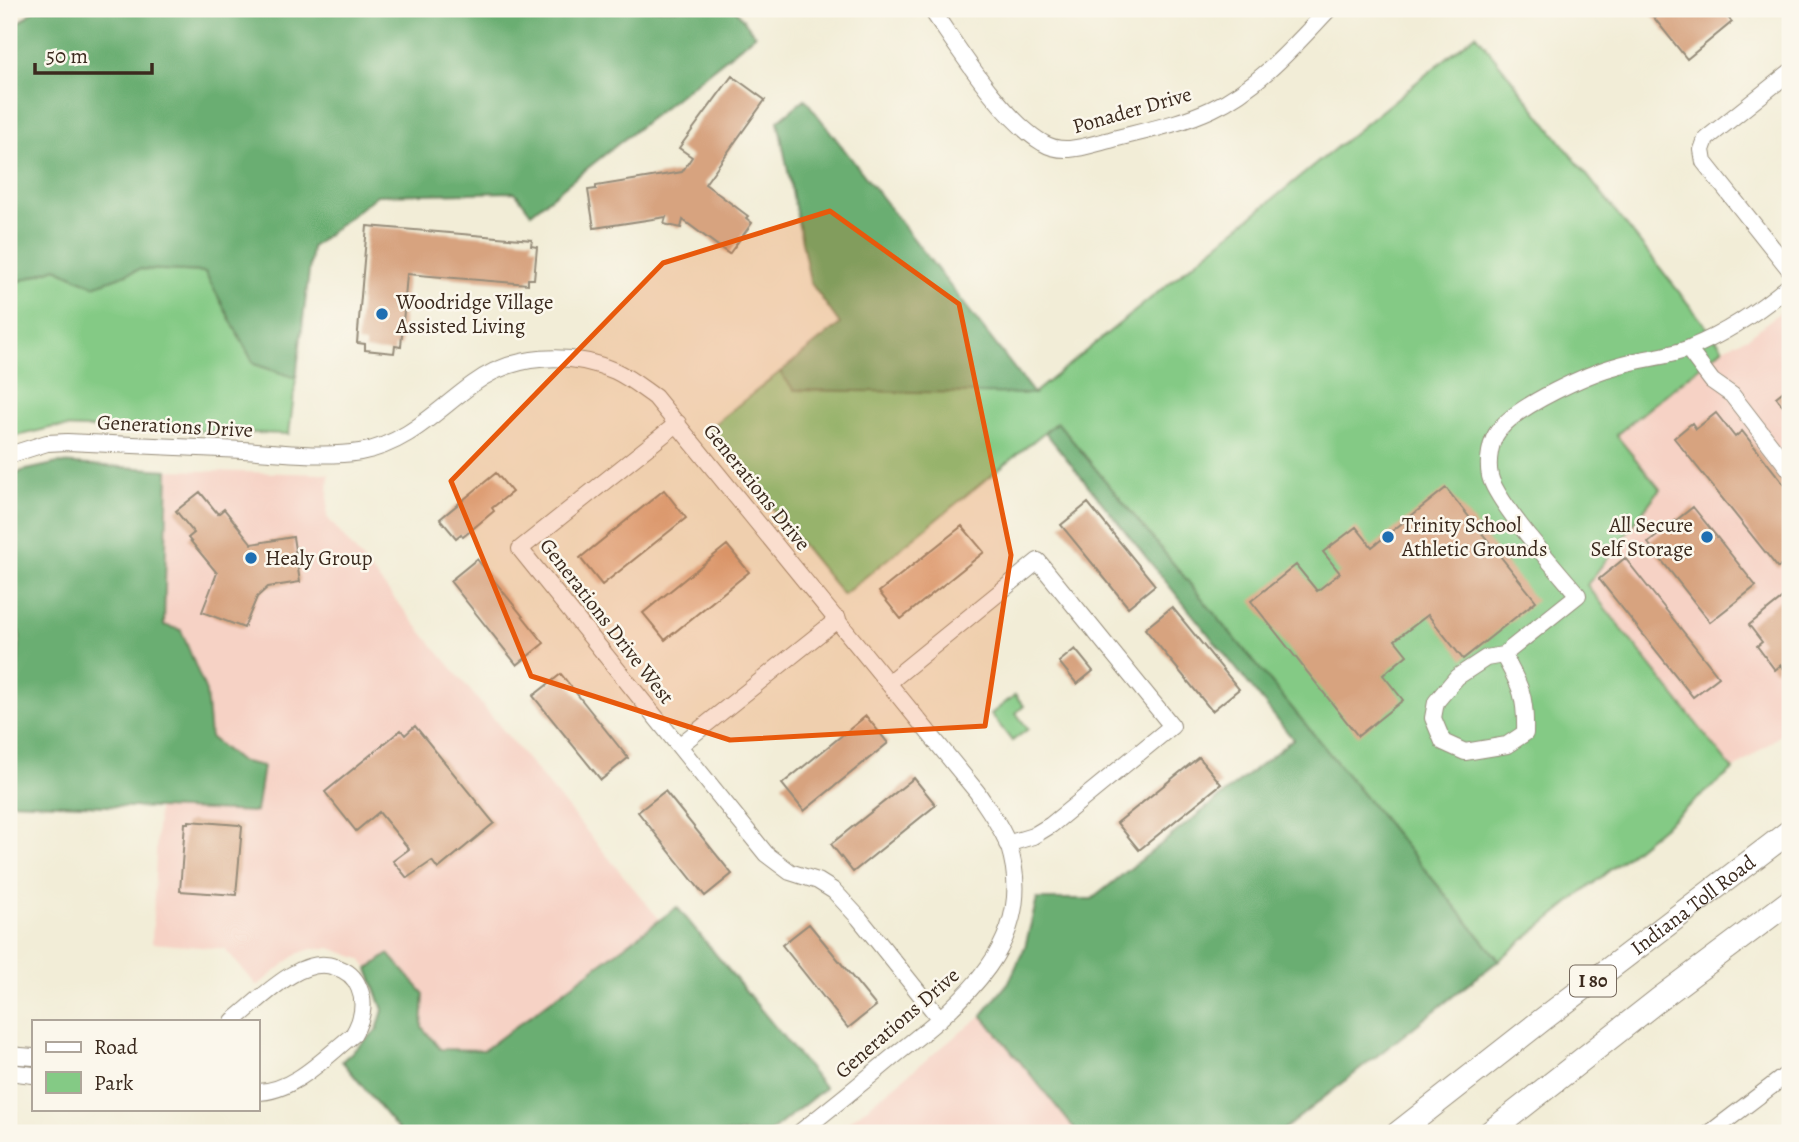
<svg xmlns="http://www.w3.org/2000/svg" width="1799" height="1142" font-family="Alegreya,serif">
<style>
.built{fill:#f6d2c5}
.green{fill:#84ca85;stroke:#607a52;stroke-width:2}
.forest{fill:#6bae72;stroke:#536c48;stroke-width:2}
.building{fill:#d7a37f}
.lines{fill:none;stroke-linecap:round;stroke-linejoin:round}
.minor-casing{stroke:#968c7a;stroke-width:18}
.highway-casing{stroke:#968c7a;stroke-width:25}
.minor{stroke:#fff;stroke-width:16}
.highway{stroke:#fff;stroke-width:23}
.marked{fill:#e8590c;fill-opacity:0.2;stroke:#e8590c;stroke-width:5;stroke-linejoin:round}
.poi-dot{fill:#1f6fb2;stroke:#fbf7ec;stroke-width:2.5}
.labels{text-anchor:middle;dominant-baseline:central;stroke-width:5;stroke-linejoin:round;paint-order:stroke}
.shield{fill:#fbf7ec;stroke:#75685c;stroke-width:2}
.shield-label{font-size:19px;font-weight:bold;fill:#3b2a1e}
.street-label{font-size:21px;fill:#3b2a1e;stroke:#fbf7ec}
.poi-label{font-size:21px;fill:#3b2a1e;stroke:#fbf7ec;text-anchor:start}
</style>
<rect width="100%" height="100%" fill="#fbf7ec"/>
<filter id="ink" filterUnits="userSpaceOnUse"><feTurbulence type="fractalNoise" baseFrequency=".0143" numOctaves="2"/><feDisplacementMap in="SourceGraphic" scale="14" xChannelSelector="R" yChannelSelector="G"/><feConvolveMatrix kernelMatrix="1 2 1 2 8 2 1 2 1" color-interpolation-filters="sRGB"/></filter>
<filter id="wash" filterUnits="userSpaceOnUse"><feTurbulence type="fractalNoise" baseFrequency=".00686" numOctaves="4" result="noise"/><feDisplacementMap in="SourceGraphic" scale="28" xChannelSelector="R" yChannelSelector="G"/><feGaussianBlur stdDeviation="1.57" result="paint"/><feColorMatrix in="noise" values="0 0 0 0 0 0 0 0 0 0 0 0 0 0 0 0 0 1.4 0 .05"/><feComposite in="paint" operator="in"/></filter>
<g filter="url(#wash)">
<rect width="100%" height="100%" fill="#f2edd7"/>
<!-- built -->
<path class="built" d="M1790 304V728L1733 770 1587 585 1660 490 1616 435 1723 348 1750 336Z
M168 470 329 474 327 517 660 920 484 1050 440 1049 422 1027 424 994 389 954 368 969 361 959 330 948 311 949 297 954 257 986 225 949 152 943 158 808 256 812 263 767 239 761 210 737 206 692 164 625Z
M982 1015 1078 1133H835Z"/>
<!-- green -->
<path class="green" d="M1476 34 1723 348 1616 435 1660 489 1587 585 1733 770 1499 960 1057 422 843 595 708 429 780 372 794 390 1034 393Z
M56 268 94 286 140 269 205 272 254 364 296 378 289 434 54 427 9 438V285Z
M1015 695 1024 706 1016 713 1028 729 1012 741 991 714Z"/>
<!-- forest -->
<path class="forest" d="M36 9H735L755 35 531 213 515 192 377 195 312 247 296 378 254 364 205 272 140 269 94 286 56 268 9 285V31Z
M805 99 1034 394 794 390 780 372 840 324 810 282 778 121Z
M1057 422 1499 960 1279 1133H1078L982 1015 1009 982 1025 947 1037 899H1092L1293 739 1045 432Z
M58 463 168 470 164 625 181 630 206 692 210 737 239 761 263 766 256 812 9 802 20 636 9 602V479L22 471Z
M677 907 825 1088 769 1133H401L342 1061 377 1030 383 1010 368 969 389 954 424 994 422 1027 440 1049 484 1050Z"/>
<g id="blocks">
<!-- building -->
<path class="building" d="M1647 9H1721L1732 22 1687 59Z
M732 76 765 100 705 184 748 216 746 218 752 223 729 254 683 220 681 228 664 224 666 217 594 228 588 190 596 189V186L682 172 692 157 679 148Z
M367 226 532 240 531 246 537 247 534 279H528V284L407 274 401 347 395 346 394 353 365 350V344L357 343Z
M1790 386V415L1776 397Z
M1716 413 1735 437 1742 431 1790 492V558L1778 568 1674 438 1692 423 1696 429Z
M496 473 512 492 492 508 494 511 463 537 461 534 456 538 440 519Z
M1446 488 1536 601 1463 659 1428 615 1395 640 1407 655 1383 675 1403 700 1358 736 1251 601 1296 565 1317 591 1340 573 1323 552 1356 527 1372 547Z
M664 490 686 518 602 585 580 558Z
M200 492 218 514 224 509 252 544 293 537 300 582 268 587 257 597 244 628 202 612 217 573 188 538 194 533 176 511Z
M1088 503 1155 585 1128 607 1061 525Z
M1693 507 1756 586 1710 622 1648 543Z
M962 526 984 552 901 619 879 592Z
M727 545 749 572 665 640 643 613Z
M1625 558 1719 677 1693 697 1599 579Z
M477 559 544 643 517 665 450 581Z
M1790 592V677L1781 665 1775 670 1757 646 1762 642 1749 625Z
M1172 607 1239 689 1212 711 1145 629Z
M1075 649 1093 671 1077 684 1059 662Z
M561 674 628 758 601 780 533 696Z
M866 716 888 743 804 811 782 784Z
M415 726 494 823 438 869 432 861 407 878 393 861 409 849 379 812 356 831 325 792 401 730 405 735Z
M1199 757 1221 784 1139 850 1117 823Z
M914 778 936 805 853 872 831 844Z
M665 791 732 874 705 896 638 812Z
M189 821 239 825 242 827 236 895 180 891 185 823H189Z
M809 924 876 1006 848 1028 782 945Z"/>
</g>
</g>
<g filter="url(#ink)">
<use href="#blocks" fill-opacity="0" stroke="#968c7a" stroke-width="2"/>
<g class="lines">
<defs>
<path id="minor" d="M931 9C959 49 1002 119 1043 143 1064 156 1088 145 1110 140 1144 131 1180 124 1212 109 1258 88 1295 45 1329 9
M1790 72 1706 139 1702 150 1704 162 1790 270
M1688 349 1712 381 1732 395 1790 470
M678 423 520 549 766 854 790 872 818 881 834 891 859 918 940 1019
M9 455 47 443 67 442C126 445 185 447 243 450 281 452 322 458 360 452 407 444 437 410 473 384 513 354 570 351 615 371 630 378 642 388 655 397L977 792C988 809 1002 827 1009 847 1039 943 960 1004 894 1056 863 1082 831 1108 799 1133
M1503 655C1521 686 1526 697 1525 733L1507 745 1465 752 1443 742 1433 718 1436 702 1457 677 1486 658 1503 655 1578 595C1558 571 1496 502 1490 476 1487 462 1490 441 1499 430 1518 405 1589 373 1620 365 1643 358 1670 357 1692 347 1729 332 1760 310 1790 285
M888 683 1038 561 1172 726 1051 825 1033 836 1007 844
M679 746 838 619
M233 1021C259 1001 301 954 335 967 346 970 355 977 359 988 366 1004 362 1020 353 1035 326 1056 294 1092 257 1092
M9 1055 33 1057
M9 1072 33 1075
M1710 1133 1790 1072"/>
<g id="highway">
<path id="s1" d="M1398 1133 1542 1020 1790 831"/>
<path d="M1489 1133 1658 1000 1790 901"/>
</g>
</defs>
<!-- minor casing -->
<use href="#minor" class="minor-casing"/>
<!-- highway casing -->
<use href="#highway" class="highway-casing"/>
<!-- minor -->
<use href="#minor" class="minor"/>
<!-- highway -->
<use href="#highway" class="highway"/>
</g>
</g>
<!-- marked area -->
<path class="marked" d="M830 211 959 304 1011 555 985 726 730 740 531 676 451 481 663 263Z"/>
<!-- markers -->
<g class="poi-dot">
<circle cx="382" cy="314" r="7"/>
<circle cx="1388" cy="537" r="7"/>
<circle cx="1707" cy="537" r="7"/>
<circle cx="251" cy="558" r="7"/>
</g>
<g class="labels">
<!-- shield labels -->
<rect class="shield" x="1570" y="965.5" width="46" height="31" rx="5"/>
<g class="shield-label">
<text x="1593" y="981">I 80</text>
</g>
<!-- street labels -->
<g class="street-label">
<text transform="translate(1132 110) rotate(-16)">Ponader Drive</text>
<text transform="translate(175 426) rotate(3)">Generations Drive</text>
<text transform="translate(757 487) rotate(51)">Generations Drive</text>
<text transform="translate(607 621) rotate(52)">Generations Drive West</text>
<text stroke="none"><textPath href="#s1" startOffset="373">Indiana Toll Road</textPath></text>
<text transform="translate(897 1023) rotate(-41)">Generations Drive</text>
</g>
<!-- poi labels -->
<g class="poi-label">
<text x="396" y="302">Woodridge Village<tspan x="396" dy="24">Assisted Living</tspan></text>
<text x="1402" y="525">Trinity School<tspan x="1402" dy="24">Athletic Grounds</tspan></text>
<text x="1693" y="525" text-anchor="end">All Secure<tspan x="1693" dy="24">Self Storage</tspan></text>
<text x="265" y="558">Healy Group</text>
</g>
</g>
<!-- margin -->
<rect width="1799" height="1142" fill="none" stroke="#fbf7ec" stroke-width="35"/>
<!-- legend -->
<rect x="32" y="1020" width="228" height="91" fill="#fbf7ec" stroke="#aea59a" stroke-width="2"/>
<rect x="46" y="1042" width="35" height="10" fill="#ffffff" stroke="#aea59a" stroke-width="2"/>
<text x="94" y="1054" font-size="21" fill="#3b2a1e">Road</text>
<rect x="46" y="1072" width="35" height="21" fill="#84ca85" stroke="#aea59a" stroke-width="2"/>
<text x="94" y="1090" font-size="21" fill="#3b2a1e">Park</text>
<!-- scale -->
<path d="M35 63v10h117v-10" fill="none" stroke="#3b2a1e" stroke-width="3.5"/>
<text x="46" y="63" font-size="21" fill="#3b2a1e" stroke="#fbf7ec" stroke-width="5" paint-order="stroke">50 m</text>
</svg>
